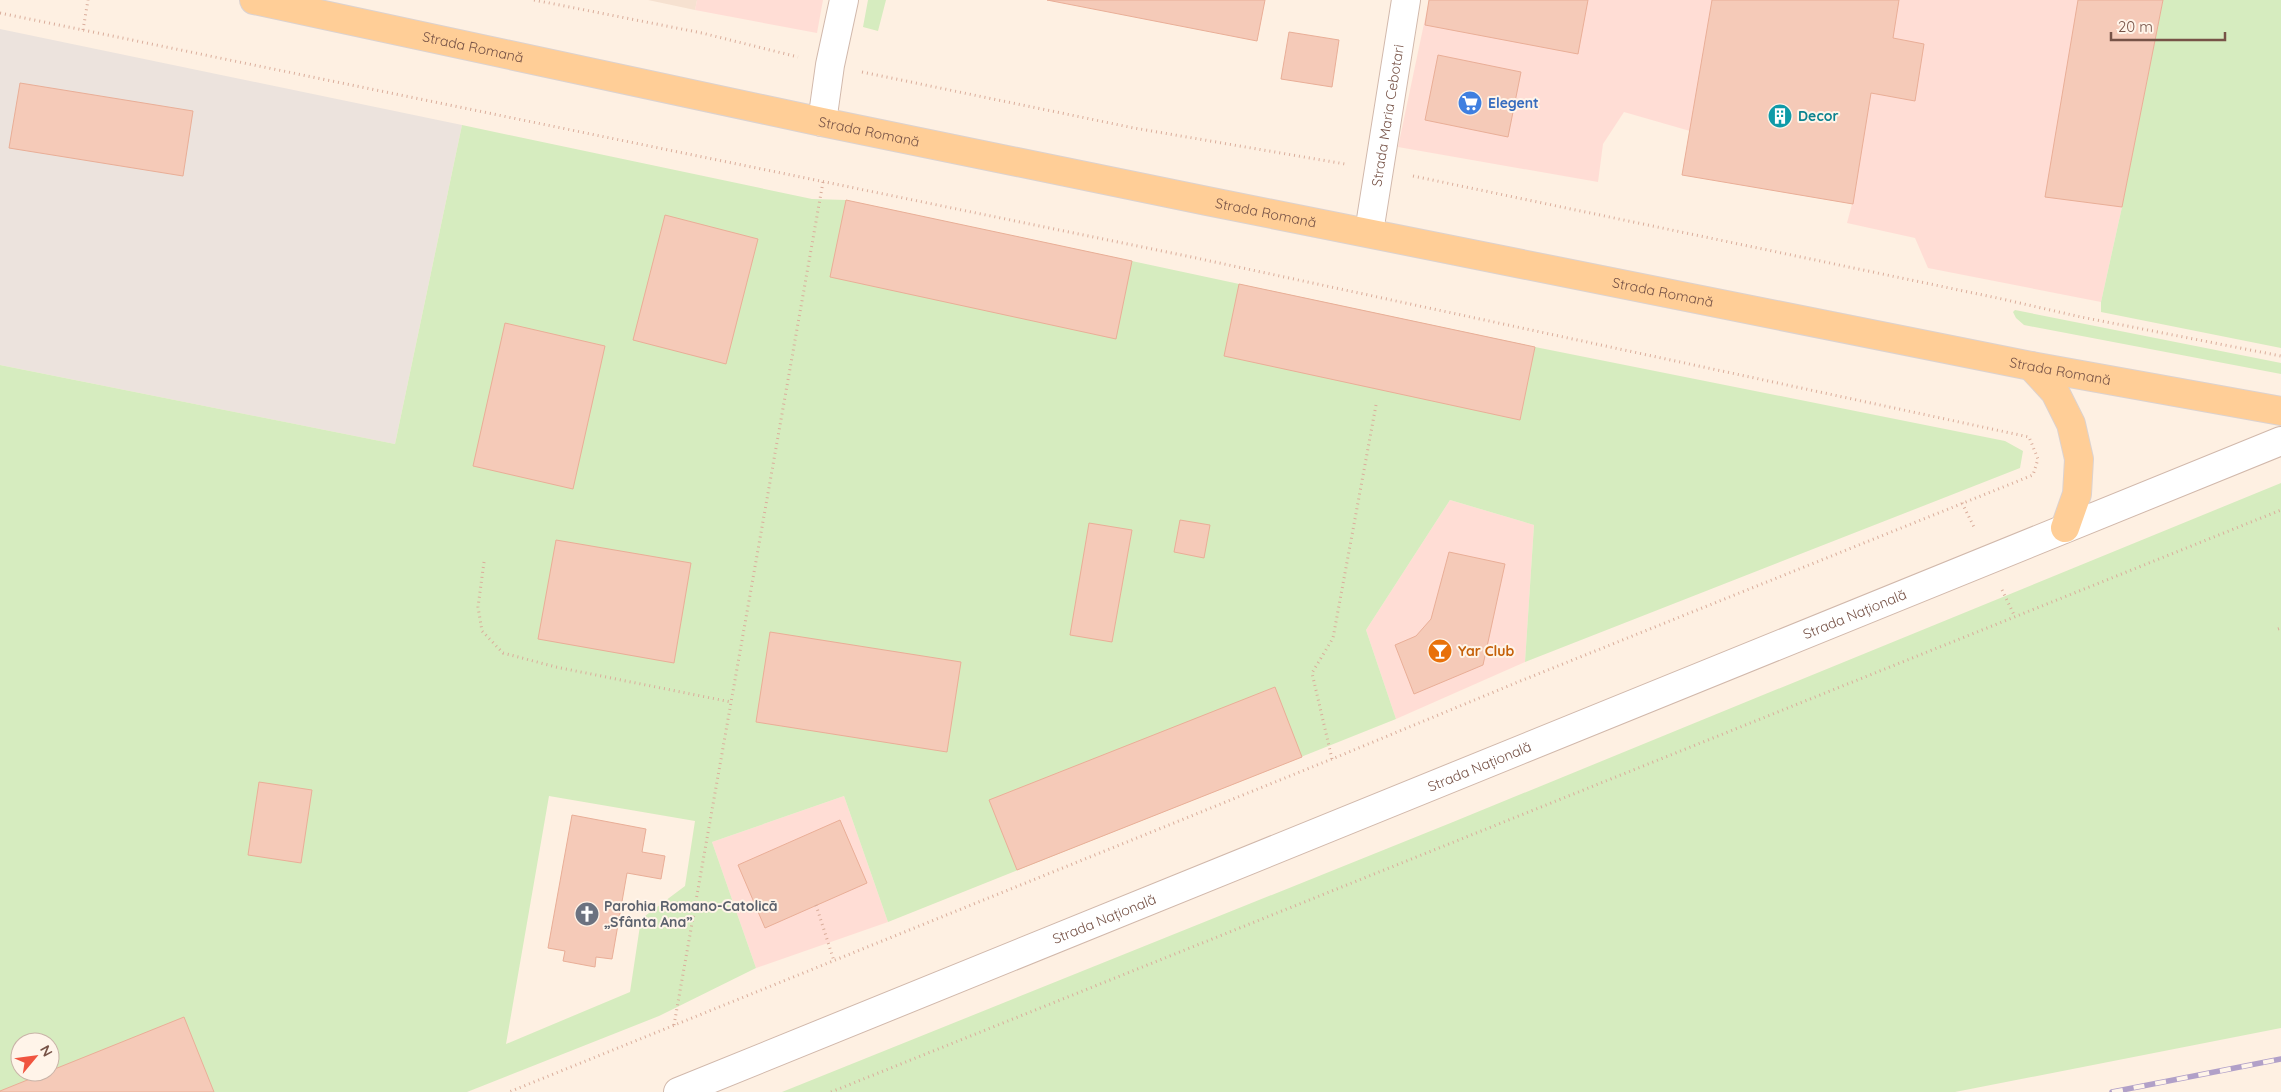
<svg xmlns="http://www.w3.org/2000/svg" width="2281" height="1092" font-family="Quicksand,sans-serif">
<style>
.residential{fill:#f6e1d0}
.commercial{fill:#ffddd5}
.industrial{fill:#ece3dd}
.green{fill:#d6ecbf;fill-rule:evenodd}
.building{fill:#f5cab8;stroke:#e9ae97}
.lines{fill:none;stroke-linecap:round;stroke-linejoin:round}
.minor-casing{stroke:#d1b8ab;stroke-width:30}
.major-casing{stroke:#dcd2cf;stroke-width:30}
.path{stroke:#daad9b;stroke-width:3;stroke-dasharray:1 4;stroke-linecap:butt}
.minor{stroke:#fff;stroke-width:28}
.major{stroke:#ffce97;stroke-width:28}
.rail-casing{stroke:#b1a0c8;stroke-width:5.5}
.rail{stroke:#fff4e9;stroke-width:4;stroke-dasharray:11;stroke-linecap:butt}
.labels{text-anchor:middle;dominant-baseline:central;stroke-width:4;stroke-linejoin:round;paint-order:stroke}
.street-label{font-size:14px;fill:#775347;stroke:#fff4e9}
.shop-label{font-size:14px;font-weight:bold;fill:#366cbe;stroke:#fff4e9;text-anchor:start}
.culture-label{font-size:14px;font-weight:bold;fill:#0d838f;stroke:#fff4e9;text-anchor:start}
.food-label{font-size:14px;font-weight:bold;fill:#c56008;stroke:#fff4e9;text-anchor:start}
.worship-label{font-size:14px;font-weight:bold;fill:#5b616d;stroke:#fff4e9;text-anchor:start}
</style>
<rect width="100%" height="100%" fill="#fef0e2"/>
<!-- residential -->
<path class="residential" d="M648 0H697L695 10Z"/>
<!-- commercial -->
<path class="commercial" d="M697 0H823L817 33 695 10Z
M1429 0H2163L2122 207 2101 302 1928 268 1915 238 1847 223 1852 204 1682 175 1690 131 1624 112 1603 144 1598 182 1398 147Z
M1450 500 1534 525 1525 662 1396 719 1366 630Z
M844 796 888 922 756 968 712 842Z"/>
<!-- industrial -->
<path class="industrial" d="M0 29 462 125 395 444 0 365Z"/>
<!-- green -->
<path class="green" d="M868 0H886L878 31 863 27Z
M2163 0H2281V348L2101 312V302L2122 207Z
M462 125 812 199 846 200 1535 347 2005 441 2023 451 2020 468 1525 662 1534 525 1450 500 1366 630 1396 719 888 922 844 796 712 842 756 968 659 1016 467 1092H0V365L395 444ZM549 796 695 821 685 886 641 919 630 992 506 1044ZM20 1042H50V1072H20Z
M2015 310 2281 363V374L2024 325 2016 318 2013 312Z
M2281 483V1028L1955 1092H782L1453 822Z"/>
<!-- building -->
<path class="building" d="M1047 0H1265L1257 41Z
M1429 0H1588L1578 54 1425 25Z
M1712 0H1899L1893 38 1924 44 1915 101 1871 93 1853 204 1682 175Z
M2078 0H2163L2122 207 2045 197Z
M1289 32 1339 40 1332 87 1281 79Z
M1438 55 1521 72 1508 137 1425 120Z
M20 83 193 111 183 176 9 148Z
M846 200 1132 261 1116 339 830 277Z
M665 215 758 239 726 364 633 340Z
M1239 284 1535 347 1520 420 1224 356Z
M505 323 605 346 573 489 473 466Z
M1180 520 1210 525 1204 558 1174 552Z
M1089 523 1132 530 1112 642 1070 635Z
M556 540 691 563 674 663 538 639Z
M1449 552 1505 564 1483 665 1414 694 1395 645 1416 636 1431 619Z
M770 632 961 662 947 752 756 722Z
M1275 687 1302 757 1017 870 989 800Z
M259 782 312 790 301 863 248 855Z
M572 815 646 829 642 852 665 856 661 879 627 873 612 959 596 957 595 967 563 961 565 951 548 948Z
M840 820 867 883 765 928 738 865Z
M184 1017 214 1092H0V1091Z"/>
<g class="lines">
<defs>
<g id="minor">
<path d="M822 122 830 65 844 0"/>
<path id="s1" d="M1369 232 1406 0"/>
<path id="s2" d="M678 1092 2281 441"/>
</g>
<g id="major">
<path id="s3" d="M254 0 822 122 1207 201 2031 366 2281 411"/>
<path d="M2031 366 2055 392 2071 424 2079 459 2077 494 2065 528"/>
</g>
</defs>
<!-- minor casing -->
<use href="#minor" class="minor-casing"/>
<!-- major casing -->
<use href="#major" class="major-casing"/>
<!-- path -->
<path class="path" d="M534 0 702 33 798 57
M0 13 1196 258 2029 437 2038 459 2033 475 1518 682 1332 759 509 1092
M83 30 88 0
M862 72 1134 128 1345 164
M1413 176 2002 299 2081 317 2281 356
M1962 503 1975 529
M484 562 478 607 482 631 503 653 556 667 731 702
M2002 590 2015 617
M2278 629 2281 628
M1332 759 1312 673 1333 638 1376 405
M816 905 834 961
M674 1025 823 182
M831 1092 2281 510"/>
<!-- minor -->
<use href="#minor" class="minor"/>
<!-- major -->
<use href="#major" class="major"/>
<defs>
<path id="rail" d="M2112 1092 2281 1059"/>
</defs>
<!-- rail casing -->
<use href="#rail" class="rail-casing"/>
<!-- rail -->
<use href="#rail" class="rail"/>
</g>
<!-- icons -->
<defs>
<symbol id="supermarket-disc" viewBox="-11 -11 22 22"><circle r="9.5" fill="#3f7fe0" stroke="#fff4e9"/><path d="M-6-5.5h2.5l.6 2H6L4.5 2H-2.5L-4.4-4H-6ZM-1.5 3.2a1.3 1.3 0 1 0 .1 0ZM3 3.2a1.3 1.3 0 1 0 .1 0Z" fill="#fff"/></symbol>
<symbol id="building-disc" viewBox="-11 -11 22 22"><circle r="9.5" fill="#0f9aa8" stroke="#fff4e9"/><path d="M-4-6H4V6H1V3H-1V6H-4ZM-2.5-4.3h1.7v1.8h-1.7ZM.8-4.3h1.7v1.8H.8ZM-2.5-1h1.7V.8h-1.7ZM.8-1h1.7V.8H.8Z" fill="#fff"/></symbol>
<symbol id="bar-disc" viewBox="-11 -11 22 22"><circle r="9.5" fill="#e8710a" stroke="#fff4e9"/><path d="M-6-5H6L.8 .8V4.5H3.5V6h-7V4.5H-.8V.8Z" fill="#fff"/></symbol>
<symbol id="church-disc" viewBox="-11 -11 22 22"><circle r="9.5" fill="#6b7280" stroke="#fff4e9"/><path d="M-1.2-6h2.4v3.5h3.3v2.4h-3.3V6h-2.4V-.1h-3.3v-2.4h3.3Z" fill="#fff"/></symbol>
</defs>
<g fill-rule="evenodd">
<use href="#supermarket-disc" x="1456" y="89" width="28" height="28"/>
<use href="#building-disc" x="1766" y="102" width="28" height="28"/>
<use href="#bar-disc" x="1426" y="637" width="28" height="28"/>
<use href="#church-disc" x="573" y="900" width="28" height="28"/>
</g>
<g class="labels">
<!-- street labels -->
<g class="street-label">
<text stroke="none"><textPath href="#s3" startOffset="224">Strada Romană</textPath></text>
<text stroke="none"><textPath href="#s1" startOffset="118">Strada Maria Cebotari</textPath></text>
<text stroke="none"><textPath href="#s3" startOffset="629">Strada Romană</textPath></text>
<text stroke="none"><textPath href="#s3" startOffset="1034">Strada Romană</textPath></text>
<text stroke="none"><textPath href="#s3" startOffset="1439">Strada Romană</textPath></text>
<text stroke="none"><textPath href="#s3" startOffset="1844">Strada Romană</textPath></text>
<text stroke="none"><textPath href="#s2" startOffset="1270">Strada Națională</textPath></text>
<text stroke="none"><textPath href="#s2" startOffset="865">Strada Națională</textPath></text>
<text stroke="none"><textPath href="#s2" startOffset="460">Strada Națională</textPath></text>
</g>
<!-- shop labels -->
<g class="shop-label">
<text x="1488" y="103">Elegent</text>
</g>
<!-- culture labels -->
<g class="culture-label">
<text x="1798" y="116">Decor</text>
</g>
<!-- food labels -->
<g class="food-label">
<text x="1458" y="651">Yar Club</text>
</g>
<!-- worship labels -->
<g class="worship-label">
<text x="604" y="906">Parohia Romano-Catolică<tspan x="604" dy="16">„Sfânta Ana”</tspan></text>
</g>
</g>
<!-- north arrow -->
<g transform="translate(35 1057) rotate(61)"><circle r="24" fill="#fff4e9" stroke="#c9b4a8"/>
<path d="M0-4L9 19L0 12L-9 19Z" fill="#f0543f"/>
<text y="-8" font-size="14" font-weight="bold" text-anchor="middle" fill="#775347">N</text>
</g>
<!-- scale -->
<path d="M2111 32v8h114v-8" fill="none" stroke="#775347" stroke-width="2.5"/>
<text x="2118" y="32" font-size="15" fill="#775347" stroke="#fff4e9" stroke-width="4" paint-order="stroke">20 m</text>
</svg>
